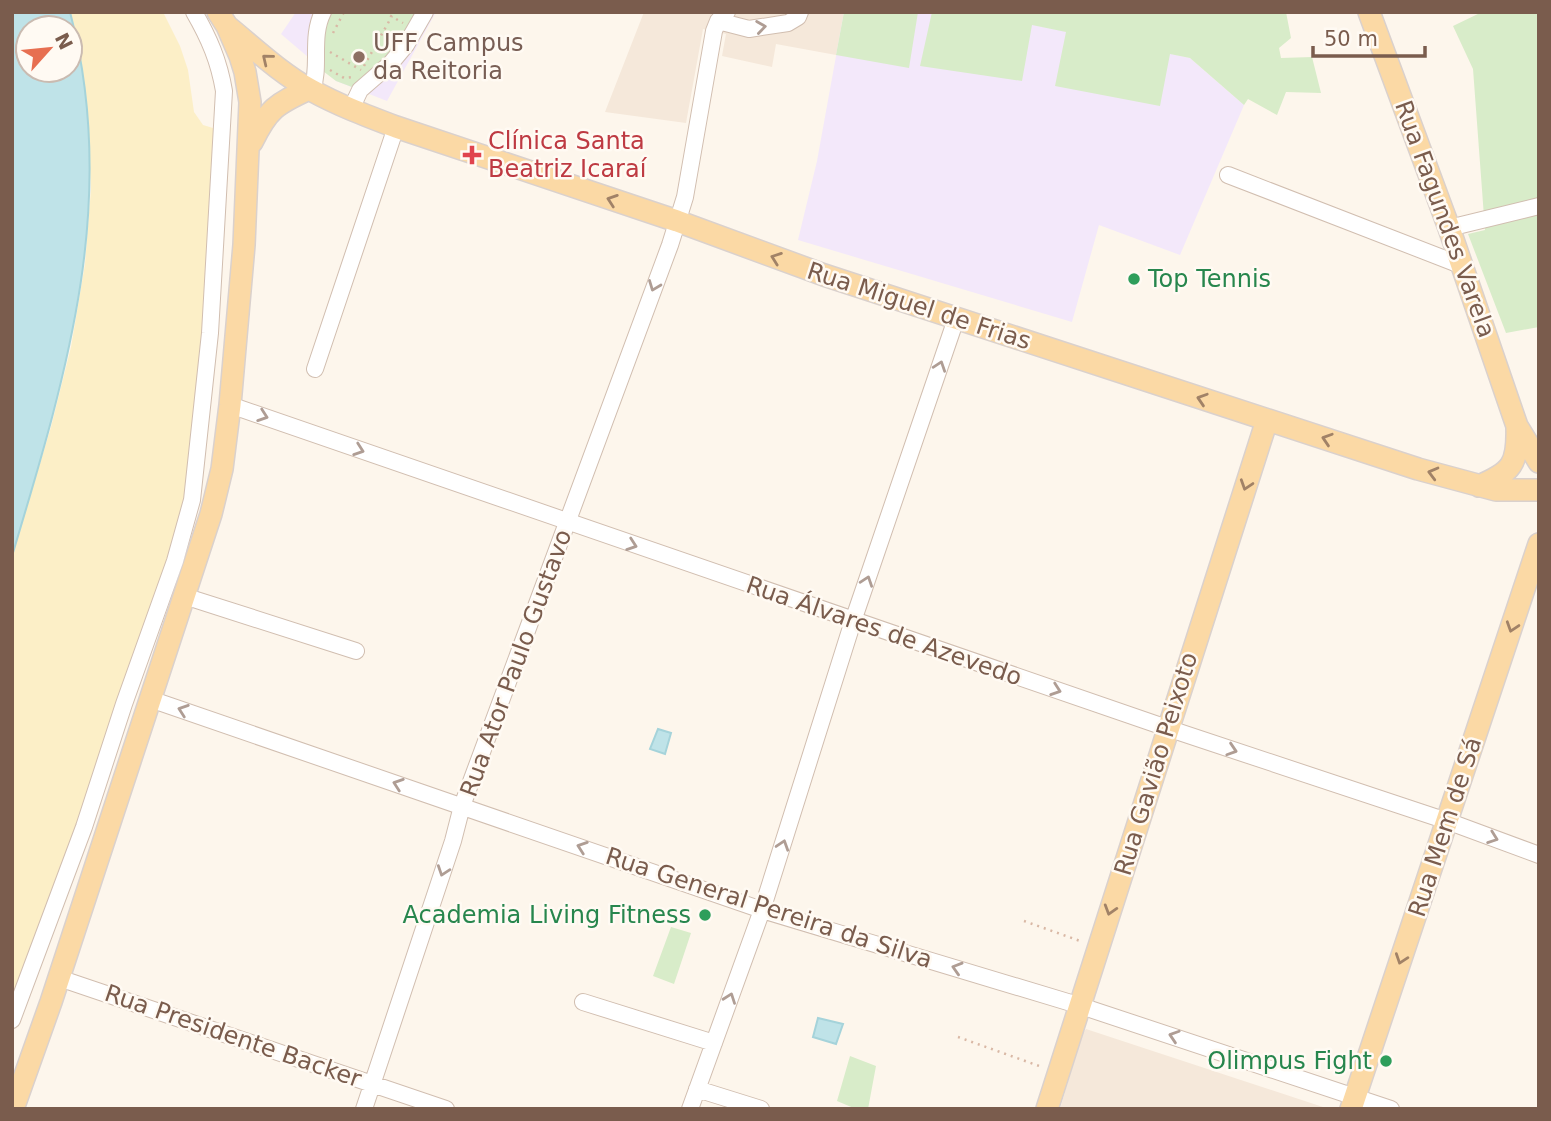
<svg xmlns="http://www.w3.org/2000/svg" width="1551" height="1121" font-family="'DejaVu Sans',sans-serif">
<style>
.residential{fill:#f5e8da}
.education{fill:#f3e8fa}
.green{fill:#d8ecc9}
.sand{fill:#fcefc7}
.water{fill:#bfe3e8;stroke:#a5d3da;stroke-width:2;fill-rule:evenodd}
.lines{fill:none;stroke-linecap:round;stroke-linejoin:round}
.minor-casing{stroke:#d1beb0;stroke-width:18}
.major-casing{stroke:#dad1cd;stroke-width:24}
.path{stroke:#d9b8a5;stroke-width:2.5;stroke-dasharray:2 5;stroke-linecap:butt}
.minor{stroke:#fff;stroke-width:16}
.major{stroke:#fbd9a5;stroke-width:21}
.oneway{stroke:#af9d94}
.oneway2{stroke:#a18267}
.education-dot{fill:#8d6e63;stroke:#fffaf3;stroke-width:2.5}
.health-dot{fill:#e0444e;stroke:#fffaf3;stroke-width:2.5}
.leisure-dot{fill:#2e9e5b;stroke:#fffaf3;stroke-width:2.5}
.labels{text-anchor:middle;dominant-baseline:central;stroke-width:5;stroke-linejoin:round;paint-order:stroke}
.education-label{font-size:24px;fill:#785e54;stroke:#fffaf3;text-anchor:start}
.health-label{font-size:24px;fill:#be3a42;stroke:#fffaf3;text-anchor:start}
.street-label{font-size:24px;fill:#7a5c4d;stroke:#fffaf3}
.leisure-label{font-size:24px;fill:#27864d;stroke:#fffaf3;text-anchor:end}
</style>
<rect width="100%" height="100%" fill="#fdf6ec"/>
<!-- residential -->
<path class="residential" d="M644 12H844L836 55 776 44 772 67 722 56 726 34 703 29 686 123 605 112Z
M1086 1029 1329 1109H1060L1082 1034Z"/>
<!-- education -->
<path class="education" d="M296 12H436L387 101 336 81 281 34Z
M844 12H973L1190 58 1244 105 1180 255 1099 225 1072 322 798 240 817 161Z"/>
<!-- green -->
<path class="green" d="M323 12H410L422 19 360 90 336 81 315 65Z
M844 12H918L909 68 836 55Z
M932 12H1286L1291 38 1279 48 1281 58 1312 57 1321 93 1286 92 1277 115 1248 99 1244 105 1190 58 1170 54 1160 106 1055 86 1066 32 1032 25 1022 81 920 66Z
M1482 12H1539V327L1506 333 1468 234 1485 230 1473 69 1453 26Z
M671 927 691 933 674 984 653 976Z
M850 1056 876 1066 868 1109H856L837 1101Z"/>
<!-- sand -->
<path class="sand" d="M70 12H163L180 46 188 70 194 112 203 125 223 131 192 500 12 1020V556L51 427 71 347 85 264 91 189 86 96Z"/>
<!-- water -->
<path class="water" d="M12 12H70C120 201 66 376 12 556ZM28 28H70V70H28Z
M658 729 671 733 665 754 650 749Z
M818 1018 843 1024 836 1044 813 1037Z"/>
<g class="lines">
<defs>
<path id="minor" d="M718 21 749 29 788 23 798 17 800 12
M312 91C321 65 310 38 323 12
M351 109 360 90 391 63 406 45 425 12
M1228 175 1463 266
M1449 228 1539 206
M315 369 396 127
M230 405 1167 728 1447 821 1539 855
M184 596 356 651
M150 699 762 910 1081 1006 1391 1109
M59 978 446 1109
M583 1002 714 1043
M12 1020 84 827 124 704 175 561 192 500 210 333 224 91C219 61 209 38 194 12
M697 1089 761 1109
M364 1109 453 841 462 806 670 245 685 197 714 31 718 21 727 12
M690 1109 762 910 853 621 956 319"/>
<path id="major" d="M1369 12 1449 228 1517 426 1539 462
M227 26C254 48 280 73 311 90 338 105 367 116 396 127L677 221 824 275 1418 469 1496 490H1539
M252 142C268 109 276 104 309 89
M1479 486C1512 472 1518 464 1517 428
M13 1109 51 1002 211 514 222 469 230 405 244 245 250 102 245 72 240 56 227 26 218 12
M1047 1109 1267 420
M1351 1109 1539 544"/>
</defs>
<!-- minor casing -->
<use href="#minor" class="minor-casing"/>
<!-- major casing -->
<use href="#major" class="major-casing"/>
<!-- path -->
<path class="path" d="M384 12 403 23
M333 33 344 12
M330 52 361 70
M364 66 392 16
M330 70 344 78 352 77
M1024 921 1083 942
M958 1037 1042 1067"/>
<!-- minor -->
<use href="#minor" class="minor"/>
<!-- major -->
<use href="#major" class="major"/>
</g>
<!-- one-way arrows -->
<defs><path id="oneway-chevron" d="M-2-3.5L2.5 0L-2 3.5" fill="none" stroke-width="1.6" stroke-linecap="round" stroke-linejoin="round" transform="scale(1.75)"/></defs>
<g class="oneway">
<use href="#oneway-chevron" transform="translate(761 27) rotate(-8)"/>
<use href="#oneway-chevron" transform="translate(654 286) rotate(111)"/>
<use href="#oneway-chevron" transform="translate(940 366) rotate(-71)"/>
<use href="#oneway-chevron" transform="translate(263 416) rotate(19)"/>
<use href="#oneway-chevron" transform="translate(359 450) rotate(19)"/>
<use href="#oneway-chevron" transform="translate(632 545) rotate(19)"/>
<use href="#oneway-chevron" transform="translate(867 581) rotate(-71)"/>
<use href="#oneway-chevron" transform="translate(1056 690) rotate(19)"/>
<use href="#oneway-chevron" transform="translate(183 710) rotate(-161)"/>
<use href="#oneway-chevron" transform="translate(1232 750) rotate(18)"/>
<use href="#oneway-chevron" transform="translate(398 784) rotate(-161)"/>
<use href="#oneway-chevron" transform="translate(1493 838) rotate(20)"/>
<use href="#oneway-chevron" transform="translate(783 845) rotate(-72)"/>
<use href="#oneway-chevron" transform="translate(582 847) rotate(-161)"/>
<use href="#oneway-chevron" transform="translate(443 871) rotate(109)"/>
<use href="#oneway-chevron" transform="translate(957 968) rotate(-163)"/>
<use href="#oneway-chevron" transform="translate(730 998) rotate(-70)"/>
<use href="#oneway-chevron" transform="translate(1174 1036) rotate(-162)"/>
</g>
<g class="oneway2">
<use href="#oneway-chevron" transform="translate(267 59) rotate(-141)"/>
<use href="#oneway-chevron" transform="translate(612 200) rotate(-161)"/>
<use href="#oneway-chevron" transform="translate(776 258) rotate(-160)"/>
<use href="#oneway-chevron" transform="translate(1202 399) rotate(-162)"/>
<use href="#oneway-chevron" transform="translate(1327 439) rotate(-162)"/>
<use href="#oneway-chevron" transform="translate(1433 473) rotate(-165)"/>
<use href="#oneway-chevron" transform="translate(1246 485) rotate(108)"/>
<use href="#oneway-chevron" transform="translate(1512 627) rotate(108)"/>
<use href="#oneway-chevron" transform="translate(1110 910) rotate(107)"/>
<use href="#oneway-chevron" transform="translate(1401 959) rotate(109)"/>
</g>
<!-- markers -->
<circle class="education-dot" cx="359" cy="57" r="7"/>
<path class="health-dot" d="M468.5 144.5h7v7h7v7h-7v7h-7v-7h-7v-7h7z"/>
<g class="leisure-dot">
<circle cx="1134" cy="279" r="7"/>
<circle cx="705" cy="915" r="7"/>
<circle cx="1386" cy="1061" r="7"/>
</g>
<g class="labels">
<!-- education labels -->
<g class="education-label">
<text x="373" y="43">UFF Campus<tspan x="373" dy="28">da Reitoria</tspan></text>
</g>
<!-- health labels -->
<g class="health-label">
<text x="488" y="141">Clínica Santa<tspan x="488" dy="28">Beatriz Icaraí</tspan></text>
</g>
<!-- street labels -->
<g class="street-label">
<text transform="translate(1445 219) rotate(70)">Rua Fagundes Varela</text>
<text transform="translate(919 306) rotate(18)">Rua Miguel de Frias</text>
<text transform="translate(884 631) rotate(19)">Rua Álvares de Azevedo</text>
<text transform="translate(516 663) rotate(-70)">Rua Ator Paulo Gustavo</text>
<text transform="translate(1156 764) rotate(-73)">Rua Gavião Peixoto</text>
<text transform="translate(1445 827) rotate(-72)">Rua Mem de Sá</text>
<text transform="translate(769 908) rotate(18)">Rua General Pereira da Silva</text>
<text transform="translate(233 1036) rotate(19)">Rua Presidente Backer</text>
</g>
<!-- leisure labels -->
<g class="leisure-label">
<text x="1148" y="279" text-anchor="start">Top Tennis</text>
<text x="691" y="915">Academia Living Fitness</text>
<text x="1372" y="1061">Olimpus Fight</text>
</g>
</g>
<!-- border -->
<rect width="1551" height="1121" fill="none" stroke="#7a5c4d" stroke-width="28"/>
<!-- north arrow -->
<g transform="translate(49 49) rotate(63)"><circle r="33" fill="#fffaf3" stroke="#cabbb1" stroke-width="2"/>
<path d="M0-5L12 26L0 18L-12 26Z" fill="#e76f51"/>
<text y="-10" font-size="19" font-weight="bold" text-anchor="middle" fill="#7a5c4d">N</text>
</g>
<!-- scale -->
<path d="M1313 46v10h112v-10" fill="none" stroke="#7a5c4d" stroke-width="3.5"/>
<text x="1324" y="46" font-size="21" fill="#7a5c4d" stroke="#fffaf3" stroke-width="5" paint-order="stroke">50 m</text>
</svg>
